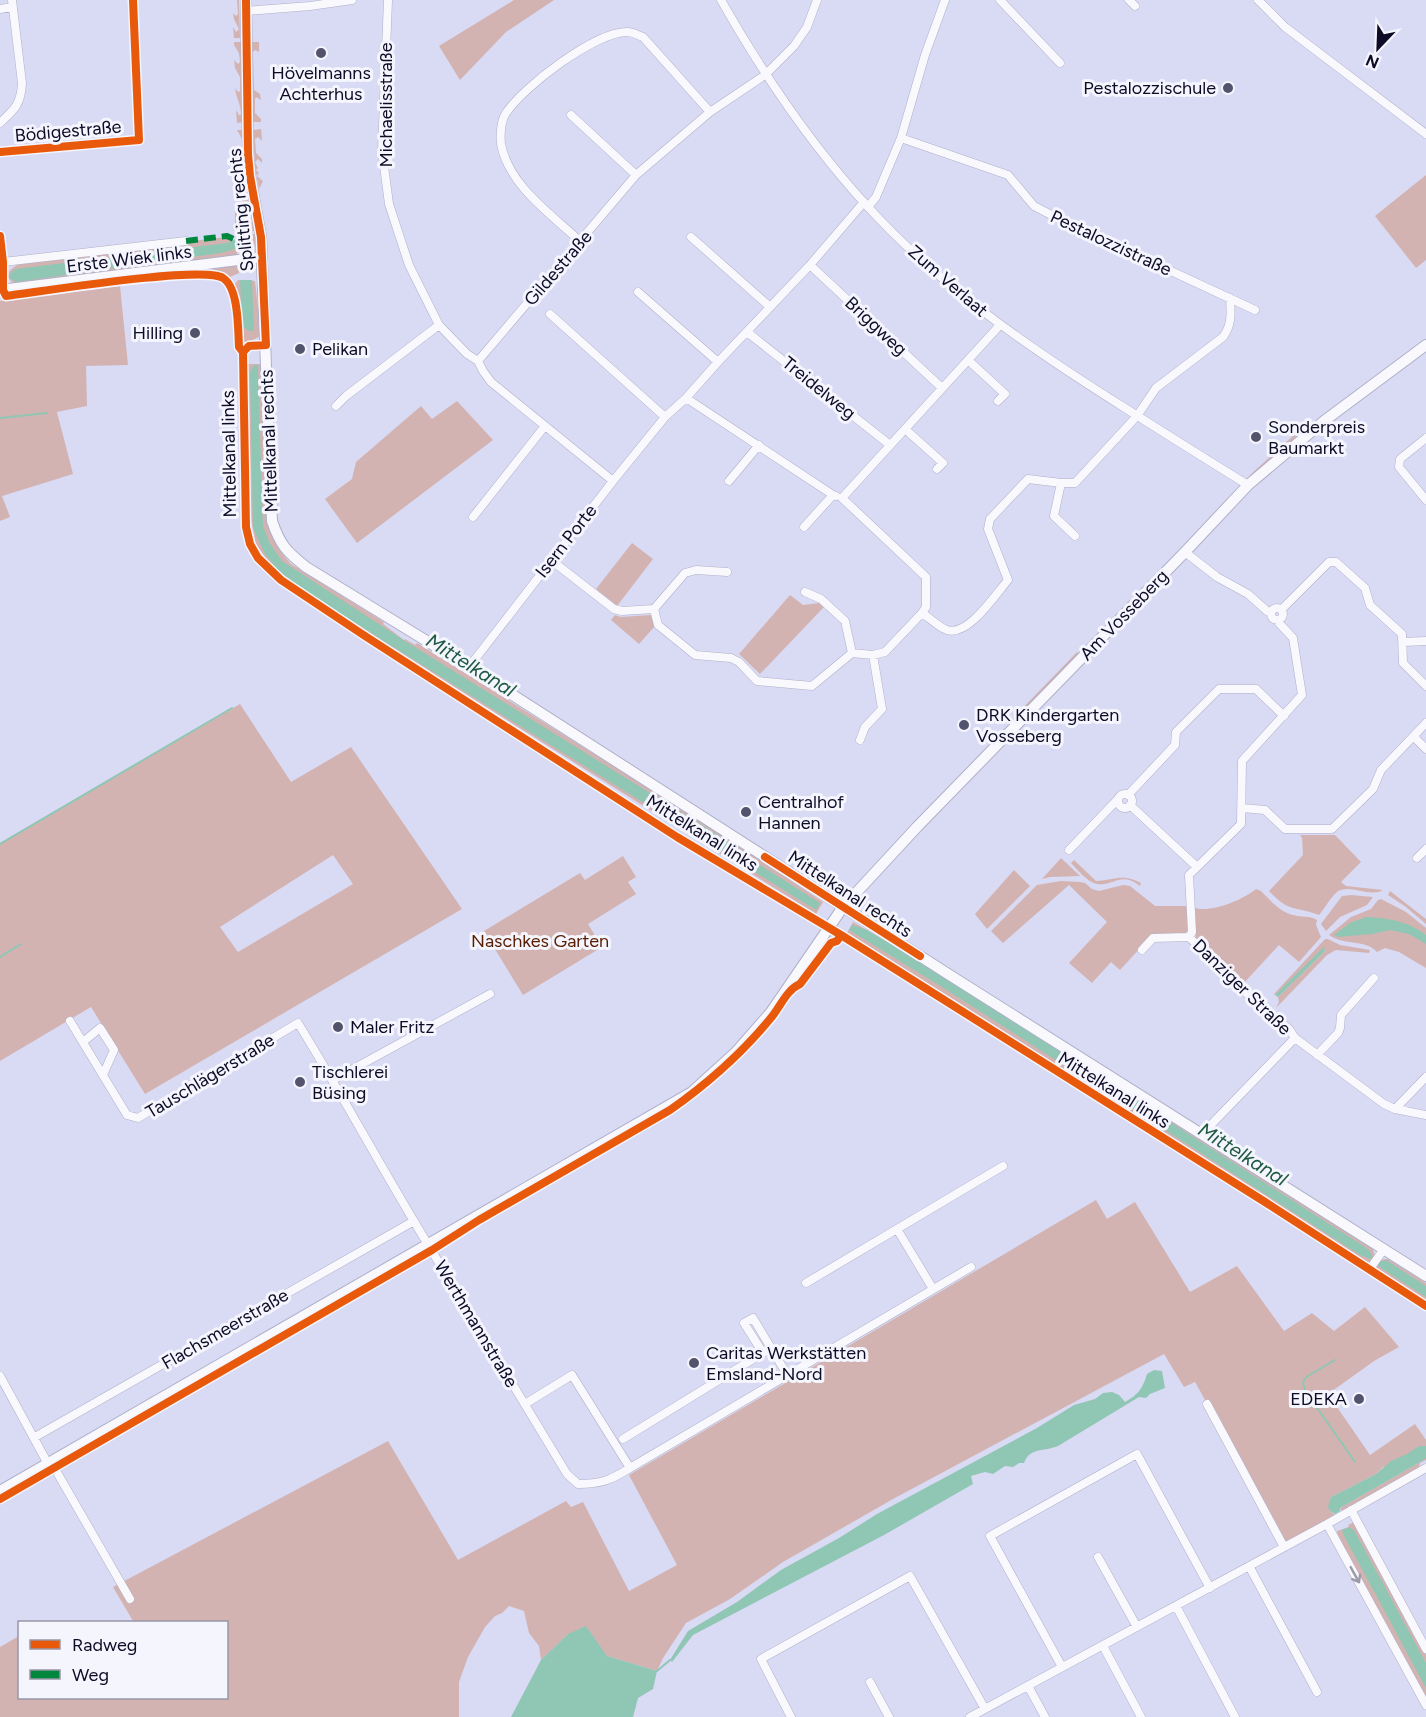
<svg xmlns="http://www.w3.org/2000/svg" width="1426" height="1717" font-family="Figtree,sans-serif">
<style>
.green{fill:#d3b3b1;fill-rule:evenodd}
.water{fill:#90c6b4}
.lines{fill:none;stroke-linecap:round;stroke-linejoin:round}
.stream{stroke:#90c6b4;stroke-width:2}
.street-casing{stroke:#afb0c9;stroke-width:9}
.secondary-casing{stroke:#afb0c9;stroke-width:12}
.street{stroke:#f9f9fd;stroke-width:8}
.secondary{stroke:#f9f9fd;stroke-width:10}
.quiet{stroke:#00873e;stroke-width:6;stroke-dasharray:12 6;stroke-linecap:butt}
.cycleway-casing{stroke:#f4f5fd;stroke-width:11}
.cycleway{stroke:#e8590c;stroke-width:8}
.oneway{stroke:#9b9aa7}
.poi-dot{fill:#54536e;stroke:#f4f5fd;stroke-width:2}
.labels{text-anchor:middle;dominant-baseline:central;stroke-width:6;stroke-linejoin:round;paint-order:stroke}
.poi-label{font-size:18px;fill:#0d0b26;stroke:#f4f5fd;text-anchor:start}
.street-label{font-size:18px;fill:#0d0b26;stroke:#f4f5fd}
.park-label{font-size:18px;fill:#5a1c00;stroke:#f4f5fd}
.water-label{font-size:20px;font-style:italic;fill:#1e5941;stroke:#f4f5fd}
</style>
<rect width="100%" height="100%" fill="#d9daf4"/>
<!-- green -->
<path class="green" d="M237 0H239L240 38H234L233 27 236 32 239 29 234 19 233 13 236 16 238 14Z
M514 0H554L506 32 460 80 439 46Z
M234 42H241L243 122 237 123 236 110 239 115H241C241 104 236 98 235 88L238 92 240 91V77L235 68 234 60 238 64 240 62 239 53 234 45Z
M252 42H259V52L255 50 253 52 254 90 260 94 261 100 256 97 255 99V113L261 119V122H253Z
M261 129 262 141 258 137 255 139 256 153 262 159V163L258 159 255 162 258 168 256 170 259 173 257 176 263 181 259 189 255 167 253 130Z
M237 130H243L248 204 244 205 239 196 238 191 242 193 244 192 243 177 238 168V162L241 165 243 164 242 139Z
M1426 175V260L1416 268 1375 216Z
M235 209C245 216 254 219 255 231H235Z
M237 234H256L254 249 251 252 242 254 241 248 235 238Z
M227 237C234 239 238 248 237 255L17 285C0 276 11 266 25 262L183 245 190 241Z
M239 265V273L228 278 211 269Z
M238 280 255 281 261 335C255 341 247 340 241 347H240L237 297 234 285Z
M120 286 128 365 86 366 87 406 57 412 73 474 2 496 10 517 0 521V301Z
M248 364H262L267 521C271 538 279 551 291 564L384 622 383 624 404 640 405 639 415 645 417 643 712 828 823 902 816 914 454 687 367 635 311 597 270 564 256 544 250 515Z
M457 401 493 440 357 543 325 499 352 479 356 462 421 406 432 419Z
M1295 434 1297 436 1254 474 1249 476Z
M632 543 653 559 617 606 596 589Z
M790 595 803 605 819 603 824 607 760 674 739 654Z
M615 615 621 617 651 615 655 626 639 644 611 620Z
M1077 652 1079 655 1014 721 1012 719Z
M240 704 291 782 351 747 462 909 145 1094 91 1007 0 1061V844ZM333 855 353 884 238 952 220 927Z
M1300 835H1335L1361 862 1341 882 1346 886 1383 890C1369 898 1349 883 1337 892 1330 898 1325 908 1319 915 1295 906 1289 913 1269 891L1303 855 1302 838Z
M623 856 636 877 628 882 636 894 588 924 602 947 523 995 484 931 580 873 585 880Z
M1061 858 1080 876 1050 877 1042 879Z
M1074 860 1096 881C1115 880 1122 873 1141 883L1140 886C1121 871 1114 886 1098 884 1088 883 1077 869 1071 863Z
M1014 870 1030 886 987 929 975 914Z
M1061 881 1080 882 1085 883 1092 889 1099 891 1123 885 1130 886 1155 906H1187L1188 931 1185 933 1152 935 1120 970 1111 962 1092 983 1069 963 1107 922 1069 885 1003 943 991 931 1037 885Z
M1256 889 1261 891C1270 900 1280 912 1293 915 1302 918 1309 915 1317 920L1316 925 1321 937 1299 962 1279 945 1243 984 1196 940 1195 908C1211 913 1243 900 1256 889Z
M1390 891 1426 919V924L1406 907 1388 895Z
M1351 895 1373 897 1367 905 1340 917 1326 931 1321 924 1342 896Z
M1381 899 1406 912 1426 928V968L1399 952 1385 948 1377 952C1366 939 1344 946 1329 935L1351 917 1371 909 1378 900Z
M853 922 904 952 1367 1245 1373 1249 1375 1257C1371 1262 1369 1263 1363 1262L872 950 847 933Z
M1325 939H1328L1340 945 1370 950 1369 953 1336 950 1327 955 1276 1008 1279 1002 1278 997 1325 951 1324 948 1275 995 1274 994Z
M1096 1200 1107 1219 1135 1202 1190 1292 1237 1266 1284 1331 1312 1313 1334 1331 1365 1307 1399 1347 1374 1361 1328 1394 1370 1455 1415 1424 1426 1440V1460L1420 1463 1419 1468 1342 1512 1340 1508 1422 1461 1383 1467 1376 1474 1331 1497 1330 1511 1336 1516 1288 1542H1285L1195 1382 1184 1387 1164 1354 893 1499 783 1562 730 1599 686 1623 663 1658 657 1671 607 1656 568 1634 541 1660 539 1646 529 1633 524 1611 509 1606 502 1613 495 1616 485 1627 468 1657 459 1682V1717H0V1647L19 1636 20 1698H226V1622H131L133 1621 113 1587 388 1441 458 1560 566 1501 571 1507 583 1502 629 1591 677 1565 629 1475Z
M1388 1259 1426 1283V1302L1378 1271 1376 1267C1378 1260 1382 1259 1388 1259Z
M1354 1522 1426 1655V1698L1338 1537 1337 1531 1349 1527 1348 1525Z"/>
<!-- water -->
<path class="water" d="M242 236 248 237 252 240 251 246 245 247 243 244 235 249 221 253 16 282 9 278V275L15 269 227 243Z
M240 280H252L254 331H249L242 326Z
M254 365H258L263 525 269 542 282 561 405 641 734 845 760 865 820 903 816 910 390 645 310 594 279 571 265 554 253 528 250 372Z
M1366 917C1387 918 1409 921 1426 935V944L1409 934 1390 930 1372 934 1338 937 1334 935 1350 923Z
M852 925 865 929 911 956 1365 1247 1370 1251 1373 1258 1371 1259 1360 1255 942 987 849 930Z
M1324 947 1325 951 1278 997 1275 995Z
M1386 1260 1426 1286V1297L1381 1268 1378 1265 1379 1262Z
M1154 1370 1162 1371 1165 1388 1150 1394 1146 1398 1139 1397 1058 1446C1043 1452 1030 1447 1024 1463H1019L1013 1467 1005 1466 993 1474 985 1472 971 1476 973 1484 884 1535 693 1635 672 1662 670 1660 688 1631 737 1602 781 1570 839 1538 877 1514 1037 1428 1074 1405 1095 1399 1103 1393 1112 1392 1119 1395 1125 1402C1138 1395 1143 1388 1147 1374Z
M1419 1446H1426V1458L1422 1461 1340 1508V1511L1335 1514 1330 1511 1328 1507 1331 1497 1376 1474 1391 1461 1407 1454Z
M1349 1527 1354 1530 1426 1663V1688L1343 1534 1342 1530Z
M586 1626 607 1656 657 1671 653 1689 638 1698 633 1717H511L541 1660 568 1634Z"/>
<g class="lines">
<!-- stream -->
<path class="stream" d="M0 418 47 413
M0 844 232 708
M0 957 21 944
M1335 1360 1308 1376C1301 1381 1303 1385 1306 1392L1355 1462
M657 1671 670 1660"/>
<defs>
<path id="street" d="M388 0 382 151 389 204 409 265 439 325 467 354 478 361 483 371 491 382 613 481
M721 0C763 74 810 144 868 207 943 289 1031 349 1125 408 1166 434 1207 460 1248 485
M1000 0 1060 63
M1129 0 1135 6
M1258 0 1285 27 1426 134
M0 9 12 7
M246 11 310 6 352 0
M571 115 636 175
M0 123C15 109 21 104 22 83L12 0
M901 138 1008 175 1034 206 1061 220 1255 310
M0 152 139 140 133 0
M868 207 876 197 901 138 925 55 945 0
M0 236 3 262V290
M691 237 769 306
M581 242C551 214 509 186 501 144 500 135 501 120 506 113 524 86 594 33 626 32 632 31 637 35 643 37L710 112
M3 262 186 241
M810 265 942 388
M638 292 718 362
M550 314 665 417
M747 332 890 445
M266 345 249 346 243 352 246 527 250 544 258 558 281 580 365 636 677 837 841 935 1265 1202 1426 1306
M968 360 1005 394 998 401
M478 361 636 175 710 112 765 75 794 46 807 27 817 0
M686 398 833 495
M336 406 346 396 439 325
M905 429 943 463 937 469
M1426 438 1400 459 1399 467 1426 500
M729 481 759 445
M1061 483 1054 516 1075 536
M473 517 545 426
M804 527 833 495 836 496
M1185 552 1217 577 1248 594 1267 611 1271 612
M551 560 614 609 622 611 654 609 685 573 696 570 727 572
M805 592 821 599 845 621 852 653
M1271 614a6 6 0 1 1 12 0a6 6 0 1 1-12 0Z
M654 609 658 625 695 655 731 658 739 662 757 681 812 686 852 653 873 655 885 652 922 613 926 607V577L842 498 1000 325
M1282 609 1329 562H1336L1365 588 1370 605 1402 634 1403 663 1426 686
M922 613C930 618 938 627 947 630 968 637 995 595 1008 580L988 529 990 519 1028 479 1061 483H1075L1137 416 1156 388 1223 337C1232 325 1231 313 1230 298
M1403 642 1426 641
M469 667 613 481 665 417 686 398 718 362 810 265 864 202
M1414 737 1426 749
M860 740 865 727 882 709 873 655
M1118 801a7 7 0 1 1 14 0a7 7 0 1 1-14 0Z
M1128 795 1175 745 1176 732 1219 689H1256L1284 716
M1130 805 1197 867
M1242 808 1265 810 1285 829H1332L1373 789 1381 770 1426 723
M1069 850 1118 799
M1417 858 1426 849
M1189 937 1245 992 1289 1029 1295 1038 1384 1104 1395 1109 1426 1115
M1142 950 1153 938 1189 937 1192 932 1189 875 1241 824 1242 761 1302 695 1293 638 1279 623V620
M70 1021 127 1115 138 1118 298 1023C343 1096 383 1171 427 1243 474 1320 521 1397 567 1474L578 1484C601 1484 611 1480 630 1468L572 1375 525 1404
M83 1042 100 1028 114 1050 103 1075
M1317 1055 1338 1033 1340 1028 1341 1015 1374 978
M333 1080 490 994
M1395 1109 1426 1077
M1202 1134 1295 1038
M1369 1270 1384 1249
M806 1283 897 1229
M933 1289 897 1229 1003 1166
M763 1353 744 1323 753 1318 771 1348
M0 1376 48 1464
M1207 1404 1284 1547
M35 1437 414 1221
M623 1439 771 1348 788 1376
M51 1462 130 1599
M630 1468 971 1267
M1351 1510 1426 1649
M1327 1524 1426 1705
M1098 1557 1137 1627
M1249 1566 1317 1692
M1176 1606 1235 1717
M1103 1646 1141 1717
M1062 1667 990 1536 1137 1454 1210 1588
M870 1682 889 1717
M1028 1686 1045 1717
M791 1717 761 1659 910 1576 985 1709
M970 1717 1327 1524 1426 1468"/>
<path id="secondary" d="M246 0 248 154 250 176 261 237 272 521C280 545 287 552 306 567L469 667 948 974 1426 1276
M0 290 262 257
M0 1491 692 1092 736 1052 771 1012 843 907 917 827 1185 552 1248 485 1324 421 1426 345"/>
</defs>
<!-- street casing -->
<use href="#street" class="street-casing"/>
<!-- secondary casing -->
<use href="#secondary" class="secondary-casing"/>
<!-- street -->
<use href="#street" class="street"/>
<!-- secondary -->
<use href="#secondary" class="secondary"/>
<!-- quiet -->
<path class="quiet" d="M186 241 227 236 234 239"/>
<defs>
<path id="cycleway" d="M246 0 248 154 250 176 261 237 266 345 249 346 243 352 246 527 250 544 258 558 281 580 365 636 677 837 841 935 1265 1202 1426 1306
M0 152 139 140 133 0
M0 236 3 262V290L6 296C39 292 203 265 223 278 239 288 238 330 239 347L243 352
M765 857 920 956
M0 1499 432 1250 479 1220 670 1110C707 1084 741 1054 770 1019 780 1008 786 990 800 984L831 943 837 941 841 935"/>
</defs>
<!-- cycleway casing -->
<use href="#cycleway" class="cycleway-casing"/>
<!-- cycleway -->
<use href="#cycleway" class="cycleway"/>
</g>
<!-- one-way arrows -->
<defs><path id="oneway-shaft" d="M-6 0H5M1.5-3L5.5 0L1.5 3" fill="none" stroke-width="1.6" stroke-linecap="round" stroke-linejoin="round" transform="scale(1.5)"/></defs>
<use class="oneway" href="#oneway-shaft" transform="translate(1355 1575) rotate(61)"/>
<!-- markers -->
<g class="poi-dot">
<circle cx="321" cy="53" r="6"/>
<circle cx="1228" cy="88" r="6"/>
<circle cx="195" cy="333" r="6"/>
<circle cx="300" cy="349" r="6"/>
<circle cx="1256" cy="437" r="6"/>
<circle cx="964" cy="725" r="6"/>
<circle cx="746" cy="812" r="6"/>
<circle cx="338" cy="1027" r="6"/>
<circle cx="300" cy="1082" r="6"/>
<circle cx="694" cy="1363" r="6"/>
<circle cx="1359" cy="1399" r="6"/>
</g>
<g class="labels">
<!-- poi labels -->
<g class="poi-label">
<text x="321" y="73" text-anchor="middle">Hövelmanns<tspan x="321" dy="21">Achterhus</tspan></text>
<text x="1216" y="88" text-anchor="end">Pestalozzischule</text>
<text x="183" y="333" text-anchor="end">Hilling</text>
<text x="312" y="349">Pelikan</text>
<text x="1268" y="427">Sonderpreis<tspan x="1268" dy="21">Baumarkt</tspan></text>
<text x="976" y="715">DRK Kindergarten<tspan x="976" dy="21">Vosseberg</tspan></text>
<text x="758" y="802">Centralhof<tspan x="758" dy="21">Hannen</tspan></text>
<text x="350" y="1027">Maler Fritz</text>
<text x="312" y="1072">Tischlerei<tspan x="312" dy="21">Büsing</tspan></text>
<text x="706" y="1353">Caritas Werkstätten<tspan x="706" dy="21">Emsland-Nord</tspan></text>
<text x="1347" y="1399" text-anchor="end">EDEKA</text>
</g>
<!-- street labels -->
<g class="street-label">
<text transform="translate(386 105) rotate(-90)">Michaelisstraße</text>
<text transform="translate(68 131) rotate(-5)">Bödigestraße</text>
<text transform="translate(241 210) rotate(-96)">Splitting rechts</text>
<text transform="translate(1111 243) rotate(25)">Pestalozzistraße</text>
<text transform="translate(129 259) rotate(-7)">Erste Wiek links</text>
<text transform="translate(558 268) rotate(-49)">Gildestraße</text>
<text transform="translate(948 281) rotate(41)">Zum Verlaat</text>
<text transform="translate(876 326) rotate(43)">Briggweg</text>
<text transform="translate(819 388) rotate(39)">Treidelweg</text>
<text transform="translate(269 441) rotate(-92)">Mittelkanal rechts</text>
<text transform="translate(229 454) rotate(-91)">Mittelkanal links</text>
<text transform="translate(566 541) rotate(-52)">Isern Porte</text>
<text transform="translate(1124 615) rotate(-46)">Am Vosseberg</text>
<text transform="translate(702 833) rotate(32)">Mittelkanal links</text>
<text transform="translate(850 894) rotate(33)">Mittelkanal rechts</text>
<text transform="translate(1242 987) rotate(44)">Danziger Straße</text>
<text transform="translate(210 1076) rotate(-31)">Tauschlägerstraße</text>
<text transform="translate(1114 1090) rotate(32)">Mittelkanal links</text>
<text transform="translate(476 1324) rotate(59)">Werthmannstraße</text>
<text transform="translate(225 1329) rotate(-30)">Flachsmeerstraße</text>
</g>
<!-- park labels -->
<g class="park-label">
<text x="540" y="941">Naschkes Garten</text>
</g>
<!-- water labels -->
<g class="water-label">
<text transform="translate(471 665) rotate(32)">Mittelkanal</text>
<text transform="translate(1243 1154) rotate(32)">Mittelkanal</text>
</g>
</g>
<!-- legend -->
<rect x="18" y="1621" width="210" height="78" fill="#f4f5fd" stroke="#9897a7" stroke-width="1.5"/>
<rect x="30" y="1640" width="30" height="9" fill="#e8590c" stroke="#9897a7" stroke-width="1.5"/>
<text x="72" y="1651" font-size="18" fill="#0d0b26">Radweg</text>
<rect x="30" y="1670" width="30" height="9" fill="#00873e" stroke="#9897a7" stroke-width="1.5"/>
<text x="72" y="1681" font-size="18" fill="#0d0b26">Weg</text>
<!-- north arrow -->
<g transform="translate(1378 48) rotate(203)" stroke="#f4f5fd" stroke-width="4.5" paint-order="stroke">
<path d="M0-4.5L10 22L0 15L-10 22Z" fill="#0d0b26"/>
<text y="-9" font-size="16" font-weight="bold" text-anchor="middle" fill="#0d0b26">N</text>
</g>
</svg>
